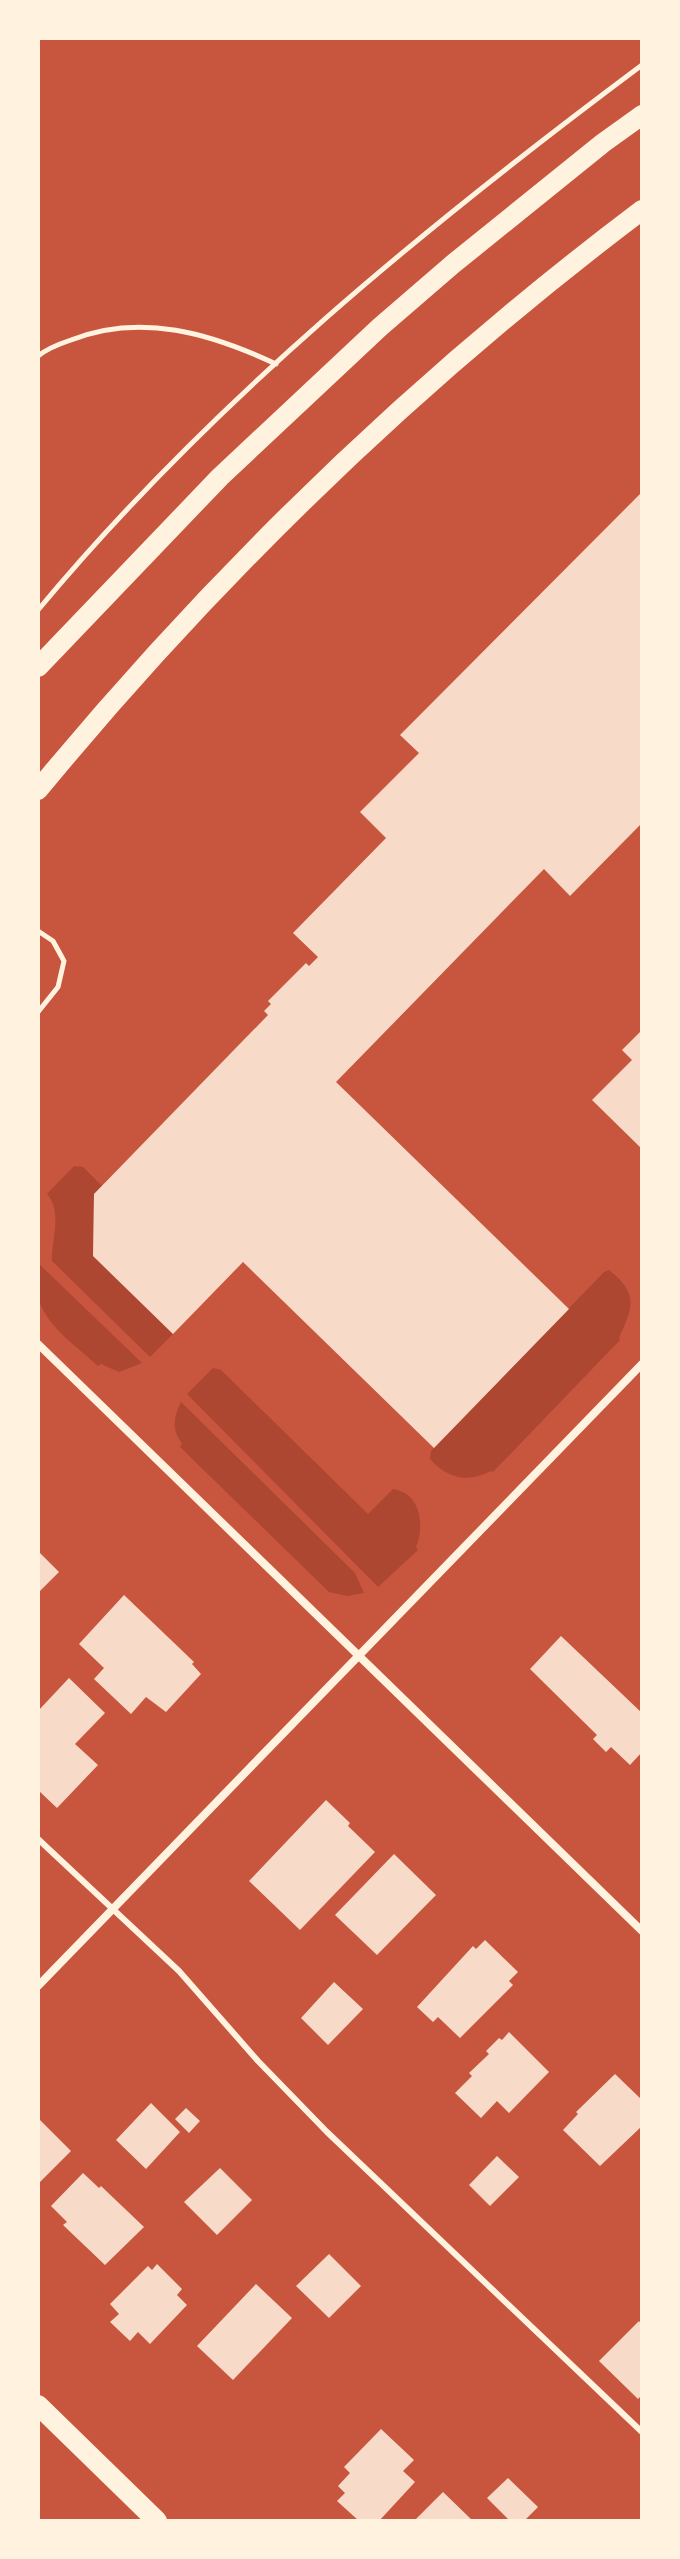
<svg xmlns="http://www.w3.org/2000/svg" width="680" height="2559" font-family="Bitter,serif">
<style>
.green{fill:#ae4732}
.building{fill:#f7dbc8}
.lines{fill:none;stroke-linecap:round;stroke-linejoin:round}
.path{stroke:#fff3e0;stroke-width:5}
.service{stroke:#fff3e0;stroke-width:6}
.minor{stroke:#fff3e0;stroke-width:8}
.primary{stroke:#fff3e0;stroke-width:20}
</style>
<rect width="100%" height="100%" fill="#c8553d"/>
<!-- green -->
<path class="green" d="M74 1166 83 1167 102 1186 94 1194 93 1256 173 1334 150 1357 52 1261C51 1241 63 1212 47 1194Z
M38 1263 142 1363 119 1372 101 1364 98 1366C78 1347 41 1323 38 1294 37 1284 38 1273 38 1263Z
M609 1270C639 1294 633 1306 619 1338L620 1340 493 1472 491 1471C467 1483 448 1479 430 1459L431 1451 604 1272Z
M213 1368 221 1370 368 1514 393 1489C421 1493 425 1526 416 1547L418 1550 378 1587 187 1394Z
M181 1402 355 1573 364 1593 347 1596 329 1592 180 1447 182 1443C171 1430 174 1416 181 1402Z"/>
<!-- building -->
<path class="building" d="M642 492V823L570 896 544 869 336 1082 569 1309 434 1448 243 1262 173 1334 93 1256 94 1194 268 1015 264 1011 271 1004 268 1001 306 963 309 966 318 957 293 933 386 838 360 812 419 753 400 735Z
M642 1030V1149L592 1100 632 1060 622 1050Z
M38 1551 59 1572 38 1593Z
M124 1595 194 1662 192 1664 201 1674 166 1712 146 1697 131 1714 94 1679 104 1668 79 1644Z
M561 1636 642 1713V1752L630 1765 611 1747 606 1752 593 1739 597 1735 530 1669Z
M69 1678 105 1713 75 1744 98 1765 57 1808 38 1790V1711Z
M326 1800 350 1823 348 1826 375 1852 300 1930 249 1881Z
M394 1854 436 1895 377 1955 335 1915Z
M485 1940 518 1972 509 1981 513 1985 460 2038 438 2017 433 2022 417 2007 473 1946 476 1949Z
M334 1982 363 2009 328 2045 301 2018Z
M509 2032 549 2072 509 2113 497 2101 481 2118 455 2093 472 2076 469 2073 489 2054 486 2051 499 2038 502 2040Z
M615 2074 642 2100V2126L600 2166 563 2130 578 2114 576 2112Z
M151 2103 180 2132 146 2169 116 2140Z
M186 2108 200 2121 189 2133 175 2119Z
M38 2118 71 2151 38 2184Z
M497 2156 519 2177 490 2206 469 2185Z
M220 2168 252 2200 217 2235 184 2202Z
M83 2173 99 2188 101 2186 144 2227 105 2265 63 2225 67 2222 51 2206Z
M329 2254 361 2286 329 2318 296 2286Z
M157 2264 182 2289 177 2295 187 2305 150 2344 138 2332 130 2341 110 2322 119 2314 110 2304 148 2266 152 2270Z
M256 2284 292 2318 233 2380 197 2346Z
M639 2321 642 2325V2395L638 2399 599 2361Z
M381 2429 414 2460 403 2471 415 2482 379 2521 373 2519 359 2521 337 2501 345 2493 338 2486 350 2473 344 2467Z
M508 2478 538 2507 524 2521H510L487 2498Z
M443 2492 473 2521H414Z"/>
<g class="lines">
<!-- path -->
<path class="path" d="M38 356C48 348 59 344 71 340 141 312 212 334 276 364
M38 610C212 401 425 227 642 65
M38 931 53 941 64 961 58 987 38 1012"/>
<!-- service -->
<path class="service" d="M38 1839 179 1971 258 2061 327 2132 642 2432"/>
<!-- minor -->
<path class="minor" d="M38 1344 642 1931
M38 1986 642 1364"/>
<!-- primary -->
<path class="primary" d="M38 667 220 477 380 327 453 264 603 143 642 115
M38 790C216 574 419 378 642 210
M38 2405 157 2521"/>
</g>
<!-- border -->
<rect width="680" height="2559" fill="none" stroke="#fff3e0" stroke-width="80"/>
</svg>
